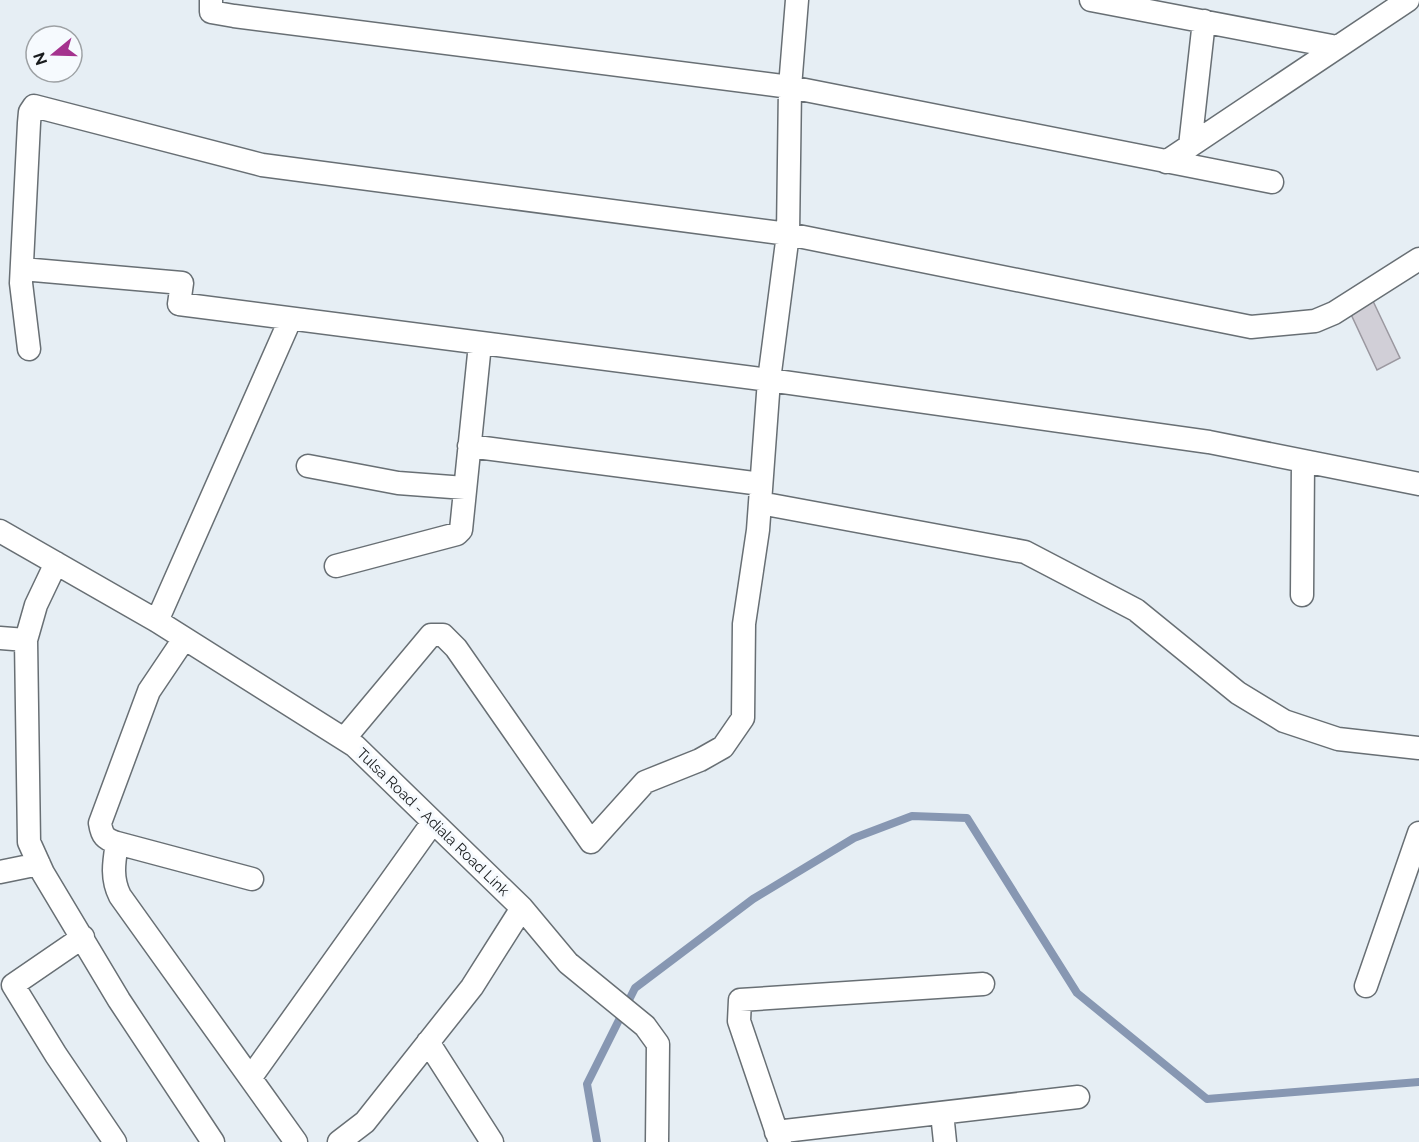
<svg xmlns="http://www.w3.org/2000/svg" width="1419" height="1142" font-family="Raleway,sans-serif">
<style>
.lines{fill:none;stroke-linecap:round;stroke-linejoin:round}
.stream{stroke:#8797b2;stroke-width:8}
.building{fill:#d1cfd7;stroke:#9b98a0;stroke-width:1.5}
.minor-casing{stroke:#686f74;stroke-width:25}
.minor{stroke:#fff;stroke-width:22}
.labels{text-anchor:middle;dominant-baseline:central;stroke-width:6;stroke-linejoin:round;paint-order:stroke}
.street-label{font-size:15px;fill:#181b1d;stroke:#f6fafe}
</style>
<rect width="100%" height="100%" fill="#e6eef4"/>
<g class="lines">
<!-- stream -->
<path class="stream" d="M597 1142 587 1084 635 988 753 899 854 838 912 816 967 818 1077 993 1207 1099 1419 1082"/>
</g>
<!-- building -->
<path class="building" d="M1372 299 1400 358 1377 370 1349 310Z"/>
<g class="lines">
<defs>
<path id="minor" d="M211 0V12L234 16 790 87 1272 182
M1091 0 1337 47
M1190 146 1204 21
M1166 162 1408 0
M22 269 182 283 179 304 769 380 1209 442 1419 484
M29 349 21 283 29 123 30 112 34 106 262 165 788 234 1251 327 1315 321 1334 313 1419 259
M469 446 761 484
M308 466 398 483 465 488
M760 503 1025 552 1136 610 1238 693 1284 721 1338 739 1419 748
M0 531 157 621 355 746 522 908 568 963 645 1026 658 1044 657 1142
M56 563 36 605 26 640 29 842 43 873 119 1000 213 1142
M336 566 457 534 461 530 480 344
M1302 595 1303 462
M157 621 290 320
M0 638 26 640
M184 639 149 691 100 823C102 836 105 839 117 843L252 879
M344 739 431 635H443L456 648 591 842 645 782 700 760 723 747 743 718 744 624 758 530 769 380 788 234 790 87 797 0
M117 843C114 862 111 878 120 896L296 1142
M0 872 39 864
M83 937 13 985 56 1055 115 1142
M1366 986 1419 833
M428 1042 492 1142
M251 1077 433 822
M942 1113 945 1142
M776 1132 1078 1097
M339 1142 365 1122 472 987 522 908
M780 1142 739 1021 740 1000 983 984"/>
</defs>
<!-- minor casing -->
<use href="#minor" class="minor-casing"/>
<!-- minor -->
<use href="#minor" class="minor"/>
</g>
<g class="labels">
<!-- street labels -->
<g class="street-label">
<text transform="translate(433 822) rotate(44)">Tulsa Road - Adiala Road Link</text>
</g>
</g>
<!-- north arrow -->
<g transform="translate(54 54) rotate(251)"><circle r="28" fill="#f6fafe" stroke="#9da1a4" stroke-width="1.5"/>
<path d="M0-4.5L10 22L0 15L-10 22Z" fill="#a4328e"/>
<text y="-9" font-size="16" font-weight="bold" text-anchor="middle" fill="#181b1d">N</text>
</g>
</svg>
